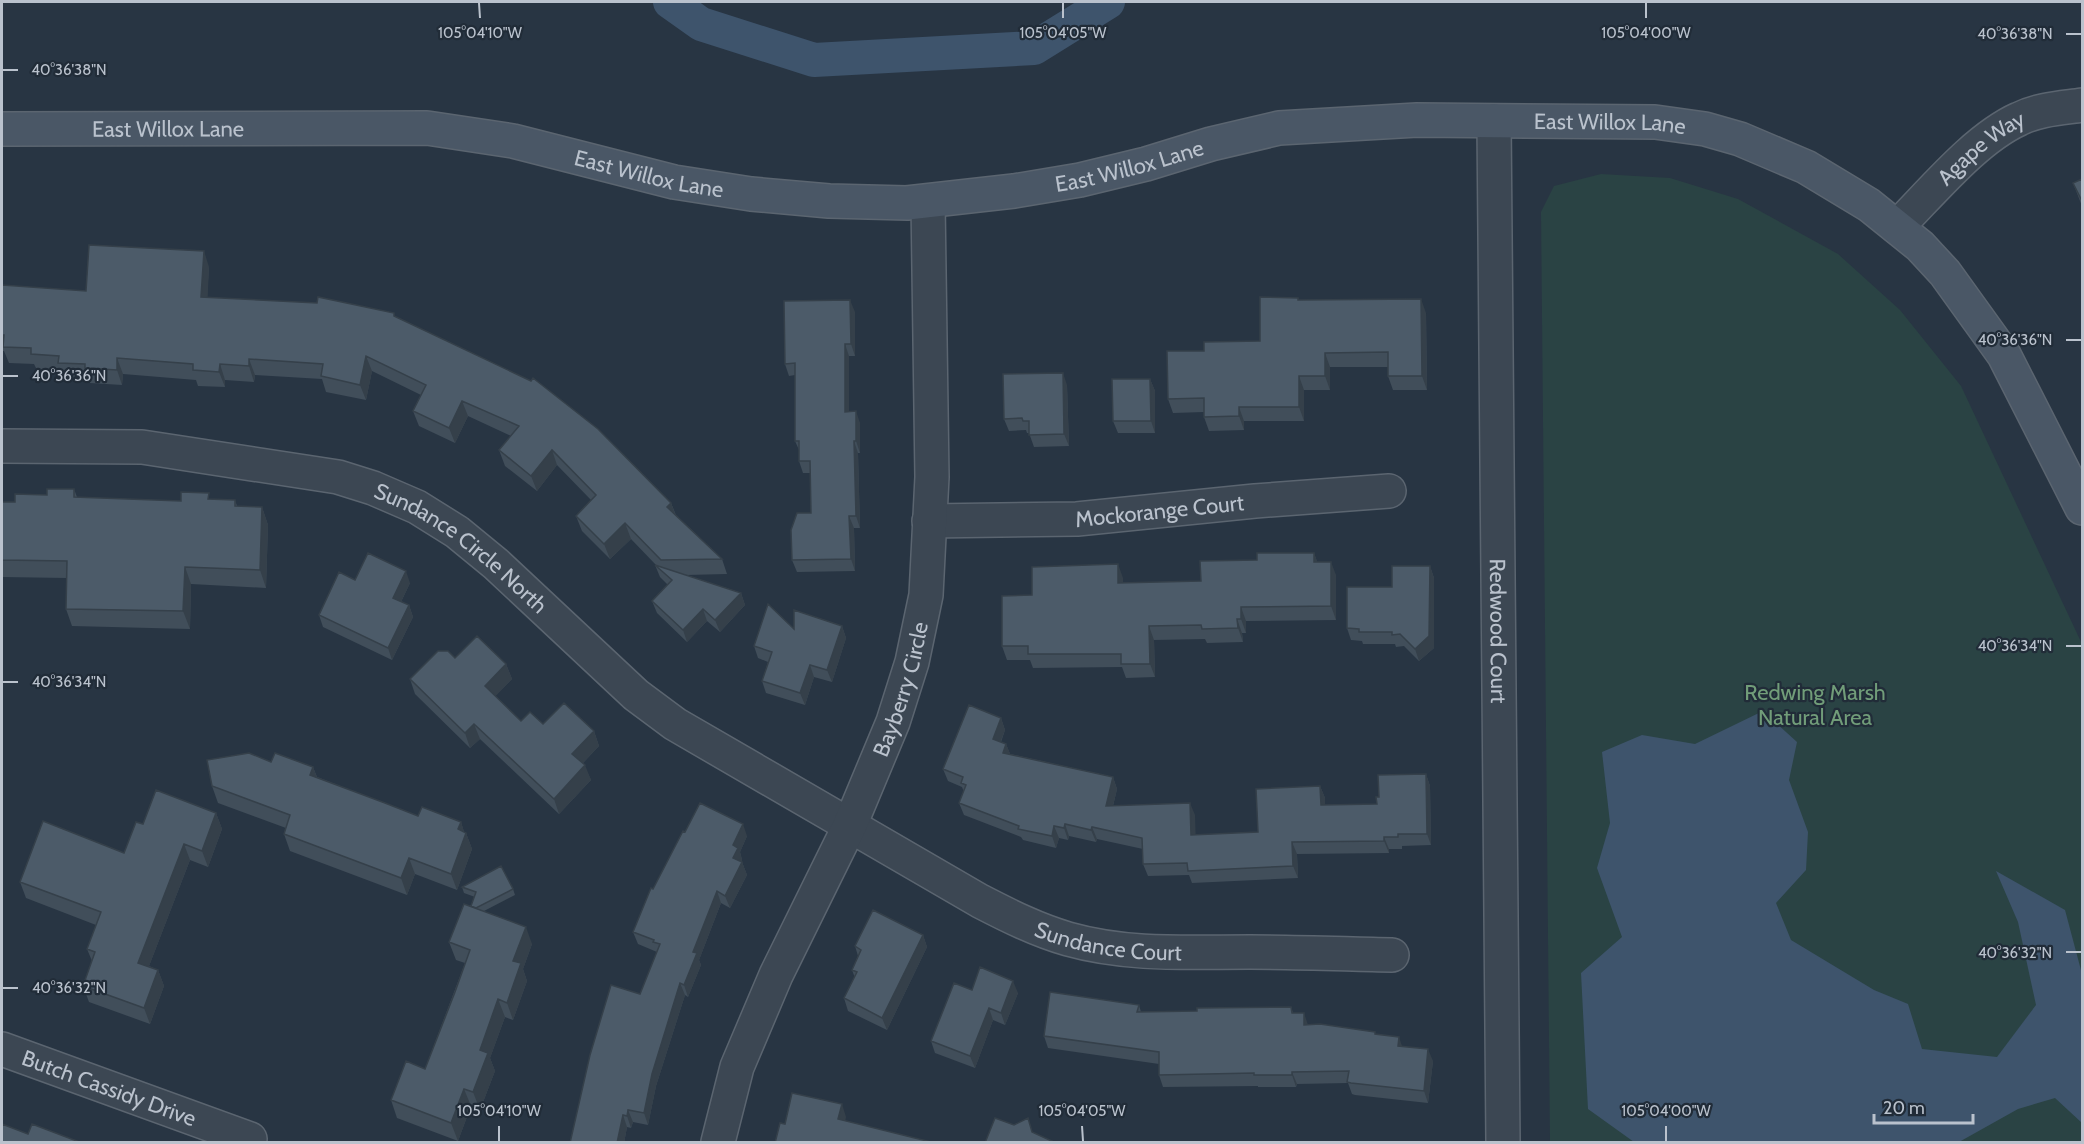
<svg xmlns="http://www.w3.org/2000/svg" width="2084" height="1144" font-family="Cabin,sans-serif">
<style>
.green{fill:#2a4344}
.water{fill:#3e546c}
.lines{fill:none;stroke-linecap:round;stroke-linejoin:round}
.canal{stroke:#3e546c;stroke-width:34}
.street-casing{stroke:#5b6570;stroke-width:36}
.secondary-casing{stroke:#5b6570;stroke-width:36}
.street{stroke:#3c4753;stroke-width:33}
.secondary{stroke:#4a5766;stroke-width:33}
.wall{fill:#414e5a}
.shaded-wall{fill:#35404a}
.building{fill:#4c5b69;stroke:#35404a;stroke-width:1.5}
.ticks{fill:none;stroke:#bac2cd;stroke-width:2}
.labels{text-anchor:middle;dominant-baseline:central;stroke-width:4.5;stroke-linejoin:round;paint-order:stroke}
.street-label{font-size:22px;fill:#bac2cd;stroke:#212c38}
.park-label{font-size:22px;fill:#719d79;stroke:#212c38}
.ticks-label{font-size:15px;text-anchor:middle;fill:#bac2cd;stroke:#212c38;stroke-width:4.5;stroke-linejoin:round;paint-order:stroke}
</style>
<rect width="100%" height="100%" fill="#283543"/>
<!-- green -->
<path class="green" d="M1601 174 1670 178 1738 199 1838 254 1900 310 1961 386 2082 644V1142H1550L1541 212 1554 186Z"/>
<!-- water -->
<path class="water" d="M1763 711 1797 742 1789 780 1808 832 1806 870 1776 903 1791 940 1874 990 1908 1004 1922 1049 1997 1057 2036 1005 2018 922 1996 871 2065 910 2082 974V1123L2055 1098 2018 1109 1959 1142H1634L1588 1109 1581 973 1622 937 1597 868 1610 823 1602 752 1642 735 1695 744Z"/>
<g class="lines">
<!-- canal -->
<path class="canal" d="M670 2 701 24 814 60 1034 48 1108 2"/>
<defs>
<g id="street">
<path id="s1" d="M1494 121 1503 1142"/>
<path id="s2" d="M1897 227C1932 192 1975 139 2019 119 2039 109 2061 108 2082 105"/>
<path id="s3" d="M2 446 142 447 338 477 373 488 417 507 457 532 496 564 636 695 675 724 980 901C1009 916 1037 930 1068 939 1128 956 1189 952 1250 952 1298 952 1345 954 1392 955"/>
<path id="s4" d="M929 521 1077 519 1255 501 1389 491"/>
<path id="s5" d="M2 1049 250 1139"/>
<path id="s6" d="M718 1142 737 1067 776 975 850 825 893 722 912 662 926 595 932 477 928 202"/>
</g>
<g id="secondary">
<path id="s7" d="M2 129 427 128 513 141 674 182 751 194 829 201 907 203 1014 191 1080 180 1146 164 1211 144 1279 128 1417 120 1655 122 1705 129 1740 139 1806 167 1869 205 1920 246 1945 273 2004 355 2082 508"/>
</g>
</defs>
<!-- street casing -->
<use href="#street" class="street-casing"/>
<!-- secondary casing -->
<use href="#secondary" class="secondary-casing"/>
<!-- street -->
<use href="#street" class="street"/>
<!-- secondary -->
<use href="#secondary" class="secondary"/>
</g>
<!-- wall -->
<path class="wall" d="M2082 179V206L2073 183Z
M209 267 207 297 396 317 671 503 676 515 722 559 727 574 686 575 741 593 745 605 720 632 707 621 687 642 657 613 652 601 668 585 660 577 655 565H656L631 539 610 559 582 531 576 516 591 500 557 465 537 491 505 466 499 450 511 436 468 416 455 443 419 426 413 411 421 395 372 371 366 400 326 392 322 379 255 375 254 382 225 380V387L198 386 196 380 123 374 122 385 90 383 89 379 64 378 61 371 37 370 34 364 9 363 4 351H2V285L86 291Z
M1298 298 1299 300 1426 313 1427 390H1393L1388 376V367H1330V390H1304V421H1244V430L1209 431 1204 417V412L1173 413 1168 399 1204 351 1260 341Z
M855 312V356H849V412L860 423V453H858L860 528H854L855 571 797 572 792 560 811 513 810 473H803L799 461V450L795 441V375L789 376 785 364Z
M1150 379 1155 391V433H1118L1113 421Z
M1067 385 1069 446 1034 447 1029 433H1027L1026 430 1009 431 1004 419Z
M74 489 77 497 181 501 211 499 235 500 237 506 262 507 268 525 266 588 191 584 190 629 72 626 66 609 67 578 2 577V502H15Z
M1314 553 1317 562 1336 575V620L1246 621V633H1242L1243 642 1207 643 1205 639 1154 640 1155 677 1126 678 1122 667 1033 668 1030 660H1007L1002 646 1032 595 1123 578V583L1201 581 1257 560Z
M1430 566 1434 578V648L1419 661 1404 646 1396 647 1395 644H1363L1362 641 1351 640 1347 628 1392 587Z
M355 580 410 583 401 602 409 605 413 617 392 660 323 627 319 615Z
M842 626 846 638 832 682 814 677 805 705 766 693 762 681 768 662 758 658 754 646 794 629Z
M455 658 506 664 512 679 495 696 521 721 594 731 599 746 583 763 591 780 559 814 480 739 470 748 415 694 410 679Z
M1001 718 1005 730 1001 742 1006 744 1010 754 1113 777 1117 789 1113 806 1195 815V835L1258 832 1320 786 1325 798V805L1377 804 1379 797 1426 774 1430 786 1431 845 1402 846V849H1389V853L1297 854 1298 878 1192 883 1189 875 1148 876 1143 864V849L1097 839 1096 842 1069 836 1068 840 1059 838 1056 848 1023 840 1021 837 964 815 959 803 964 792 962 787 948 781 943 769Z
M271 762 313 767 317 777 418 816 461 822 464 832 466 833 472 849 457 890 415 874 407 895 290 851 284 834 286 828 218 803 212 786Z
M216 813 222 829 208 867 190 860 149 966 158 970 164 986 150 1024 89 1002 83 986 92 961 87 949 96 925 26 898 20 882 124 853 143 824Z
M685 832 747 836 740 852 742 860 741 862H742L747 875 730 908 721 903 699 960 701 965 688 997 685 995 656 1086 648 1125 633 1122 631 1128 627 1127 624 1143H570L640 994 657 952 638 944 633 932 653 889Z
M462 887 513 889 515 895 484 911 532 944 523 969 527 981 513 1020 505 1017 490 1058 495 1071 480 1110 471 1106 458 1141 397 1118 391 1100 425 1069 465 963 456 960 449 942 471 906 475 897 464 893Z
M923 935 927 947 887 1030 848 1011 844 998 855 978 852 970 858 956 855 946Z
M972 990 1018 993 1005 1025 993 1020 975 1068 935 1053 931 1041Z
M1139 1005 1141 1012 1197 1011 1291 1007 1293 1013 1308 1025 1376 1035 1402 1046 1433 1061 1428 1103 1355 1095 1352 1094 1348 1083 1297 1084 1296 1087H1258V1086L1163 1087 1159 1075V1064L1048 1048 1044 1036Z"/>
<!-- shaded-wall -->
<path class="shaded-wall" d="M204 251 209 267 207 312 201 297Z
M1421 299 1426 313 1427 390 1422 376Z
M850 300 855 312V356L851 344Z
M845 344 849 356V424L845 412Z
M1325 353 1330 367V390L1325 376Z
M366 356 372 371 366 400 360 385Z
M117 358 123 374 122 385 117 370Z
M249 359 255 375 254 382 249 366Z
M220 364 225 380V387L219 372Z
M1063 373 1067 385 1069 446 1064 434Z
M1299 376 1304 390V421L1299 407Z
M1150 379 1155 391V433L1151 421Z
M462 401 468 416 455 443 449 428Z
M1239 407 1244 421V430L1239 416Z
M856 411 860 423V453L856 441Z
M854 441 858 453 860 528 856 516Z
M552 450 557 465 537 491 531 476Z
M671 503 677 519 667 507Z
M262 507 268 525 266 588 260 570Z
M849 516 854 528 855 571 851 559Z
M625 523 631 539 610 559 604 544Z
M1314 553 1319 566 1314 562Z
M1331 562 1336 575V620L1331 606Z
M1118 564 1123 578V597L1118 583Z
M1430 566 1434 578V648L1419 661 1415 649Z
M185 567 191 584 190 629 183 611Z
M406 571 410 583 397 610 393 598Z
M741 593 745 605 720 632 715 620Z
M409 605 413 617 392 660 388 648Z
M1241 607 1246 621V633L1241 619Z
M703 609 707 621 687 642 683 630Z
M1237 619 1242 633 1243 642 1238 628Z
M842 626 846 638 832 682 827 670Z
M1149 626 1154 640 1155 677 1150 664Z
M506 664 512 679 491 701 485 686Z
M810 665 814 677 805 705 800 693Z
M1001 718 1005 730 997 751 993 739Z
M474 724 480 739 470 748 465 733Z
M594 731 599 746 578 768 572 754Z
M1006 744 1011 756 1003 753Z
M585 765 591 780 559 814 554 799Z
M313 767 319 783 310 775Z
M1426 774 1430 786 1431 845 1427 834Z
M1113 777 1117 789 1110 818 1106 806Z
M1320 786 1325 798V817L1321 805Z
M1190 803 1195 815 1196 847 1191 835Z
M216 813 222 829 208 867 202 851Z
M461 822 465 835 466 833 472 849 457 890 451 874 458 829Z
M743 824 747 836 740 852 742 860 737 870 733 858V845Z
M1065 824 1069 836 1068 840 1064 828Z
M1054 826 1059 838 1056 848 1052 836Z
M1092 827 1097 839 1096 842 1091 830Z
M1384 837 1389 849V853L1384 841Z
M1292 842 1297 854 1298 878 1293 866Z
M184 844 190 860 144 979 138 963Z
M409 858 415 874 407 895 401 878Z
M742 862 747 875 730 908 725 896Z
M717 891 721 903 699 960 701 965 688 997 684 985 693 952Z
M526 927 532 944 523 969 527 981 513 1020 507 1003 513 961Z
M923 935 927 947 887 1030 882 1018Z
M158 970 164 986 150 1024 144 1008Z
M1013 981 1018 993 1005 1025 1001 1013Z
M680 983 685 995 656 1086 648 1125 644 1113 652 1074Z
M498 999 505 1017 490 1058 495 1071 480 1110 473 1092 480 1050Z
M989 1008 993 1020 975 1068 970 1056Z
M1304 1013 1308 1025H1304Z
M1399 1037 1403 1049 1398 1046Z
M1428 1049 1433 1061 1428 1103 1424 1091Z
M1292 1072 1297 1084 1296 1087 1292 1075Z
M464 1089 471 1106 458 1141 451 1123Z
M842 1104 846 1117 843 1133 838 1119Z
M628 1110 633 1122 631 1128 627 1116Z
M623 1115 627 1127 624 1143H617Z"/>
<!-- building -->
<path class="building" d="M2082 179V201L2073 183Z
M89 245 204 251 201 297 317 303 318 297 394 313V316L531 381 533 378 598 429 671 503 667 507 722 559 661 560 625 523 604 544 576 516 596 495 552 450 531 476 499 450 519 426 462 401 449 428 413 411 426 385 366 356 360 385 321 376 323 364 249 359V366L220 364 219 372 193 370V364L117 358V370L85 368V364L58 363 59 356 31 354V348L3 347 4 335H2V285L86 291Z
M1260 297 1298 298V300L1421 299 1422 376H1388V352L1325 353V376H1299V407H1239V416L1204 417V398L1168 399 1167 351H1204V342L1260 341Z
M850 300 851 344H845V412L856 411V441H854L856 516H849L851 559 792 560 791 530 797 513H811L810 461H799V441H795V363L785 364 784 301Z
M1063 373 1064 434 1029 435V421H1023L1022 418 1004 419 1003 374Z
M1112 379H1150L1151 421H1113Z
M47 489H74V497L181 501V492L209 493 208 499 235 500V506L262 507 260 570 185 567 183 611 66 609 67 561 2 560V502H15V494L47 495Z
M368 553 406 571 393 598 409 605 388 648 319 615 339 572 355 580Z
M1257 553H1314V562H1331V606L1241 607V619H1237L1238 628 1202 629 1201 625 1149 626 1150 664H1121V654H1028V646H1002V596L1032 595V567L1118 564V583L1201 581 1200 561 1257 560Z
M655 565 741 593 715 620 703 609 683 630 652 601 672 580Z
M1392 566H1430L1429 636 1415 649 1400 634 1392 635V632H1359V629L1347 628V587H1392Z
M768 604 794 629V610L842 626 827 670 810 665 800 693 762 681 772 652 754 646Z
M477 636 506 664 485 686 521 721 530 712 543 724 564 703 594 731 572 754 585 765 554 799 474 724 465 733 410 679 438 651H448L455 658Z
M969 705 1001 718 993 739 1006 744 1003 753 1113 777 1106 806 1190 803 1191 835 1258 832 1256 789 1320 786 1321 805 1377 804 1376 797H1379L1378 775 1426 774 1427 834H1398V837H1384V841L1292 842 1293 866 1188 871 1187 863 1143 864 1142 838 1092 827 1091 830 1065 824 1064 828 1054 826 1052 836 1018 829 1019 826 959 803 966 785 961 783 963 777 943 769Z
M249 753 271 762 275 753 313 767 310 775 385 803 418 816 422 807 461 822 458 829 466 833 451 874 409 858 401 878 284 834 290 815 212 786 207 760Z
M156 790 216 813 202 851 184 844 138 963 158 970 144 1008 83 986 95 952 87 949 101 912 20 882 43 821 124 853 136 822 143 824Z
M700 803 743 824 733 845 738 848 733 858 742 862 725 896 717 891 693 952 697 953 684 985 680 983 652 1074 644 1113 628 1110 627 1116 623 1115 617 1143H570L590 1055 611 985 640 994 660 944 653 942 654 940 633 932 651 888 653 889 683 831 685 832Z
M501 866 513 889 476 908 471 906 476 892 462 887Z
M464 904 526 927 513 961 521 963 507 1003 498 999 480 1050 488 1053 473 1092 464 1089 451 1123 391 1100 406 1061 425 1069 455 992 470 950 449 942Z
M873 910 923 935 882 1018 844 998 857 972 852 970 861 950 855 946Z
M980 967 1013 981 1001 1013 989 1008 970 1056 931 1041 954 983 972 990Z
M1050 992 1139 1005 1137 1012 1197 1011V1008L1291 1007 1292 1013H1304V1025L1320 1024 1375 1032V1034L1399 1037 1398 1046 1428 1049 1424 1091 1351 1083 1347 1082 1349 1071 1292 1072V1075H1254V1073L1159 1075V1052L1044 1036Z
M792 1093 842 1104 838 1119 935 1143H775L780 1123 785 1124Z
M995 1118 1014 1125 1028 1118 1032 1132 1056 1143H985Z
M2 1124 28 1134 32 1124 82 1143H2Z"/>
<!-- ticks -->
<path class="ticks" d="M479 3 480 18M1063 3V18M1646 3V18M2066 34H2081M3 70H18M2066 340H2081M3 376H18M2066 646H2081M3 682H18M2066 952H2081M3 988H18M499 1126V1141M1082 1126 1083 1141M1666 1126V1141"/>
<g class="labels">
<!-- street labels -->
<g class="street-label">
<text stroke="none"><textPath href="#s7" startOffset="1624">East Willox Lane</textPath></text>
<text stroke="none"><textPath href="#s7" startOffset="166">East Willox Lane</textPath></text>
<text stroke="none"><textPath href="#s2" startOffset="116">Agape Way</textPath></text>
<text stroke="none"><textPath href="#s7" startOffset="1138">East Willox Lane</textPath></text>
<text stroke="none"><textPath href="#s7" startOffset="652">East Willox Lane</textPath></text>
<text stroke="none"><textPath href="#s4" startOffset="231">Mockorange Court</textPath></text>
<text stroke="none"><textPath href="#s3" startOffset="482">Sundance Circle North</textPath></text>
<text stroke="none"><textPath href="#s1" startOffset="510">Redwood Court</textPath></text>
<text stroke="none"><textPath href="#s6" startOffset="490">Bayberry Circle</textPath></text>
<text stroke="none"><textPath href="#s3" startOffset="1250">Sundance Court</textPath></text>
<text stroke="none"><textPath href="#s5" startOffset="114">Butch Cassidy Drive</textPath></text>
</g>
<!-- park labels -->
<g class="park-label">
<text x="1815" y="692">Redwing Marsh<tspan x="1815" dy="25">Natural Area</tspan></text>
</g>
</g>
<g class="ticks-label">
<text x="480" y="38">105°04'10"W</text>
<text x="1063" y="38">105°04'05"W</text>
<text x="1646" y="38">105°04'00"W</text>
<text x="2015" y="39">40°36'38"N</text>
<text x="69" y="75">40°36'38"N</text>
<text x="2015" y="345">40°36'36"N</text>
<text x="69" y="381">40°36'36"N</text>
<text x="2015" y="651">40°36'34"N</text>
<text x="69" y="687">40°36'34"N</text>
<text x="2015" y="958">40°36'32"N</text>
<text x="69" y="993">40°36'32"N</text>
<text x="499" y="1116">105°04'10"W</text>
<text x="1082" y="1116">105°04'05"W</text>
<text x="1666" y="1116">105°04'00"W</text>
</g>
<!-- border -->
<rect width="2084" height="1144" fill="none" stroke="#bac2cd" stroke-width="6"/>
<!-- scale -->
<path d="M1874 1114v9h99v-9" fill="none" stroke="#bac2cd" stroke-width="3"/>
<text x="1883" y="1114" font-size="18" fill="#bac2cd" stroke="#212c38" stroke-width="4.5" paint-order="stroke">20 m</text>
</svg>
